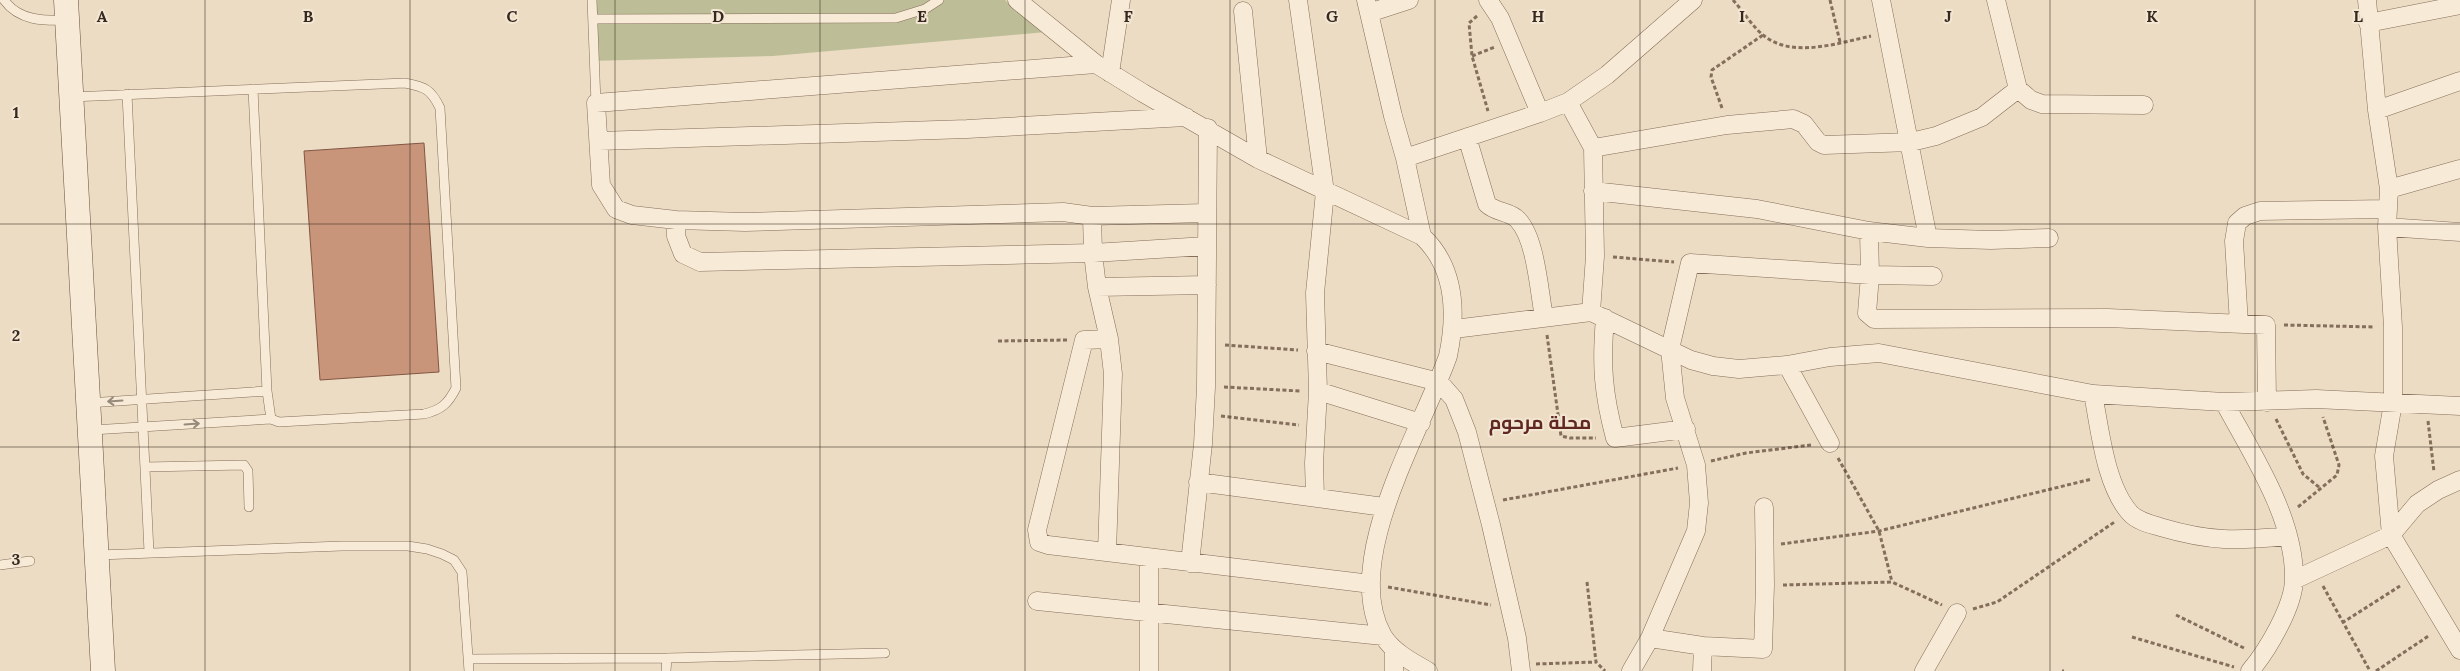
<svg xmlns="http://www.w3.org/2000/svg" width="2460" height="671" font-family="Lora,Cairo,serif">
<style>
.cemetery{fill:#bdbe97}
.building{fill:#c8957b;stroke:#835642}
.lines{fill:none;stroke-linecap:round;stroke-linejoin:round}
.lane-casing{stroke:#856e5b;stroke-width:10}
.street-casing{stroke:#856e5b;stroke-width:19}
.secondary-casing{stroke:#674f3e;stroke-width:25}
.path{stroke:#856e5b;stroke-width:3;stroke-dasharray:4 2.5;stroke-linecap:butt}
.lane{stroke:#f7ead6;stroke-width:9}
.street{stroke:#f7ead6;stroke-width:18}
.secondary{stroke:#f7ead6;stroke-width:24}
.oneway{stroke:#96897a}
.grid{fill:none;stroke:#36281e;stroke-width:1;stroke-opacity:0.55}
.labels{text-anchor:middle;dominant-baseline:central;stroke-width:4;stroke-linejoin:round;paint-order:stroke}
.district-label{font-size:19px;font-weight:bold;fill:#602820;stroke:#f3e7d3}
.grid-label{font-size:16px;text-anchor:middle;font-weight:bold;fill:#36281e;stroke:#f3e7d3;stroke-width:4;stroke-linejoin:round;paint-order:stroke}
</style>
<rect width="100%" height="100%" fill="#ebdcc3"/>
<!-- cemetery -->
<path class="cemetery" d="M588 0H1005L1046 32 773 56 590 61Z"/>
<!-- building -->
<path class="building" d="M424 143 439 372 320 380 304 151Z"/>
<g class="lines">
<defs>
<path id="lane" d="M4 0C19 21 44 21 67 20
M592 0 596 103
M593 19 896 18 925 9 939 0
M127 94 149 552
M71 97 405 83C425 87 431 89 440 108L456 388C448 404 441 410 424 414L279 422 271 419 267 391 253 89
M88 403 267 391
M92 430 271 419
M145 467 244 465 248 471 249 507
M98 555 342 546H408L427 549 442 554 454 560 462 572 469 671
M0 565 30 561
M468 659 667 658 885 653
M666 671 667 658"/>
<path id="street" d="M1017 0 1096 64 1143 93 1258 159 1422 236C1456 268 1457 313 1448 356 1422 430 1340 561 1383 636 1393 652 1412 662 1428 671
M1298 0 1325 192 1315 293 1318 391 1314 463 1315 497
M1366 0 1393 116 1405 158 1422 236
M1488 0 1500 18 1540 113
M1881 0 1928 238
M1996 0 2018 89 2031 100 2042 104 2144 105
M2367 0 2377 110 2389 189 2387 227 2393 327V403L2384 456 2391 535 2460 650
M1243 11 1258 159
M1369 13 1409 0
M2368 23 2460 5
M1096 64 596 103 601 185 616 209 632 215 676 220 745 222 1063 212 1092 216 1205 213
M1110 73 1121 0
M1568 102 1593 148 1595 256 1591 312
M2377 110 2460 81
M1467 137 1487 204C1496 213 1510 211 1518 220 1536 239 1539 291 1544 317
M599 141 967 129 1186 117
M1593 148 1727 125 1793 119 1804 124 1818 142 1824 145 1911 142 1936 136 1982 117 2018 89
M1405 158 1540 113 1568 102 1607 75 1693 0
M2389 189 2460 169
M1593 191 1757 209 1869 231 1928 238 1991 240 2049 238
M1092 216 1093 253 1097 287 1109 339 1113 374 1107 552
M676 220V236L683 254 700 262 1093 253 1206 246
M2387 227 2460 232
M1869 231 1870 275 1867 313 1874 319 2108 318 2266 325 2267 402
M1097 287 1207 285
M1605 318C1601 365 1603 393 1615 438L1686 429
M2239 324 2234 241 2237 223 2245 216 2260 211 2388 209
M1454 329 1591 312 1691 360 1713 366 1739 369 1787 365 1830 357 1879 353 2093 394 2224 402 2316 399 2460 406
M1109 339 1084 340 1037 530 1039 542 1048 545 1371 584
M1316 351 1439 382 1454 399 1467 432 1491 525 1517 638 1521 671
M1787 365 1830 443
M1318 391 1421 423
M2093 394C2100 429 2105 485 2130 513 2137 521 2150 524 2160 527 2211 542 2236 541 2288 536
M2224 402C2252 454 2295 518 2294 579 2294 606 2267 651 2250 671
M1198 482 1384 507
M1149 558V671
M1190 563 1203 444 1206 387 1208 128
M2294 580 2391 535 2417 504 2438 490 2460 480
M1037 601 1383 636
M1650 638 1703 646 1763 649 1765 585 1764 507
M1394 671V649
M1631 671 1650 638 1696 531 1699 503 1696 465 1675 398 1670 349 1690 263 1870 275 1933 276
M1702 671 1703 646
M1924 671 1957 613"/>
<path id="secondary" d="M66 0 103 671"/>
</defs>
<!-- lane casing -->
<use href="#lane" class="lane-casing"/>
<!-- street casing -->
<use href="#street" class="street-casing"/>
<!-- secondary casing -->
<use href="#secondary" class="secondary-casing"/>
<!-- path -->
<path class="path" d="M1733 0C1743 11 1752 26 1763 35 1792 59 1838 43 1871 36
M1830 0 1840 42
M1477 16 1469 23 1472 56 1488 111
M1472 56 1495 47
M1722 108 1711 77 1712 70 1763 35
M1613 257 1674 262
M2284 325 2375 327
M1547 335 1561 436 1570 438H1596
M998 341 1067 340
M1225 345 1298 350
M1224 387 1300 391
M1221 416 1299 425
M2276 419 2303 474 2320 488
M2428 421 2434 472
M1838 458 1879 531 1892 582
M1711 461 1746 453 1811 445
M1503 500 1678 468
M2298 507 2337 475 2339 465 2323 417
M1781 544 1879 531 2092 479
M1587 582 1596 662 1605 671
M1783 585 1892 582 1942 605
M2323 586 2370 671
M1388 587 1491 605
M1973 609 1997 602 2116 521
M2176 615 2246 649
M2342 623 2400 586
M2132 637 2234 667
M1536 664 1596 662
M2062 671H2064
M2376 671 2430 635"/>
<!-- lane -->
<use href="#lane" class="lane"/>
<!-- street -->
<use href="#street" class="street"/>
<!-- secondary -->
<use href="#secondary" class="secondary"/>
</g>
<!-- one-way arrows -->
<defs><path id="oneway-shaft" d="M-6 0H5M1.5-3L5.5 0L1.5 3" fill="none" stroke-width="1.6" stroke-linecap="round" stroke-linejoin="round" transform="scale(1.25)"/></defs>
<g class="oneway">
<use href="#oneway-shaft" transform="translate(115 401) rotate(176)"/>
<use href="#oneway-shaft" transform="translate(192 424) rotate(-4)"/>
</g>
<!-- grid -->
<path class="grid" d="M205 0V671M410 0V671M615 0V671M820 0V671M1025 0V671M1230 0V671M1435 0V671M1640 0V671M1845 0V671M2050 0V671M2255 0V671M0 224H2460M0 447H2460"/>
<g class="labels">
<!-- district labels -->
<g class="district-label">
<text x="1540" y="422">محلة مرحوم</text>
</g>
</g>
<g class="grid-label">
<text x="102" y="22">A</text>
<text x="308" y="22">B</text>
<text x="512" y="22">C</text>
<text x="718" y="22">D</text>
<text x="922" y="22">E</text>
<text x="1128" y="22">F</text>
<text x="1332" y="22">G</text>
<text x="1538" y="22">H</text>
<text x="1742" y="22">I</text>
<text x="1948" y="22">J</text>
<text x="2152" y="22">K</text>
<text x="2358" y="22">L</text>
<text x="16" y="118">1</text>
<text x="16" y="341">2</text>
<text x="16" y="565">3</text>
</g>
</svg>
